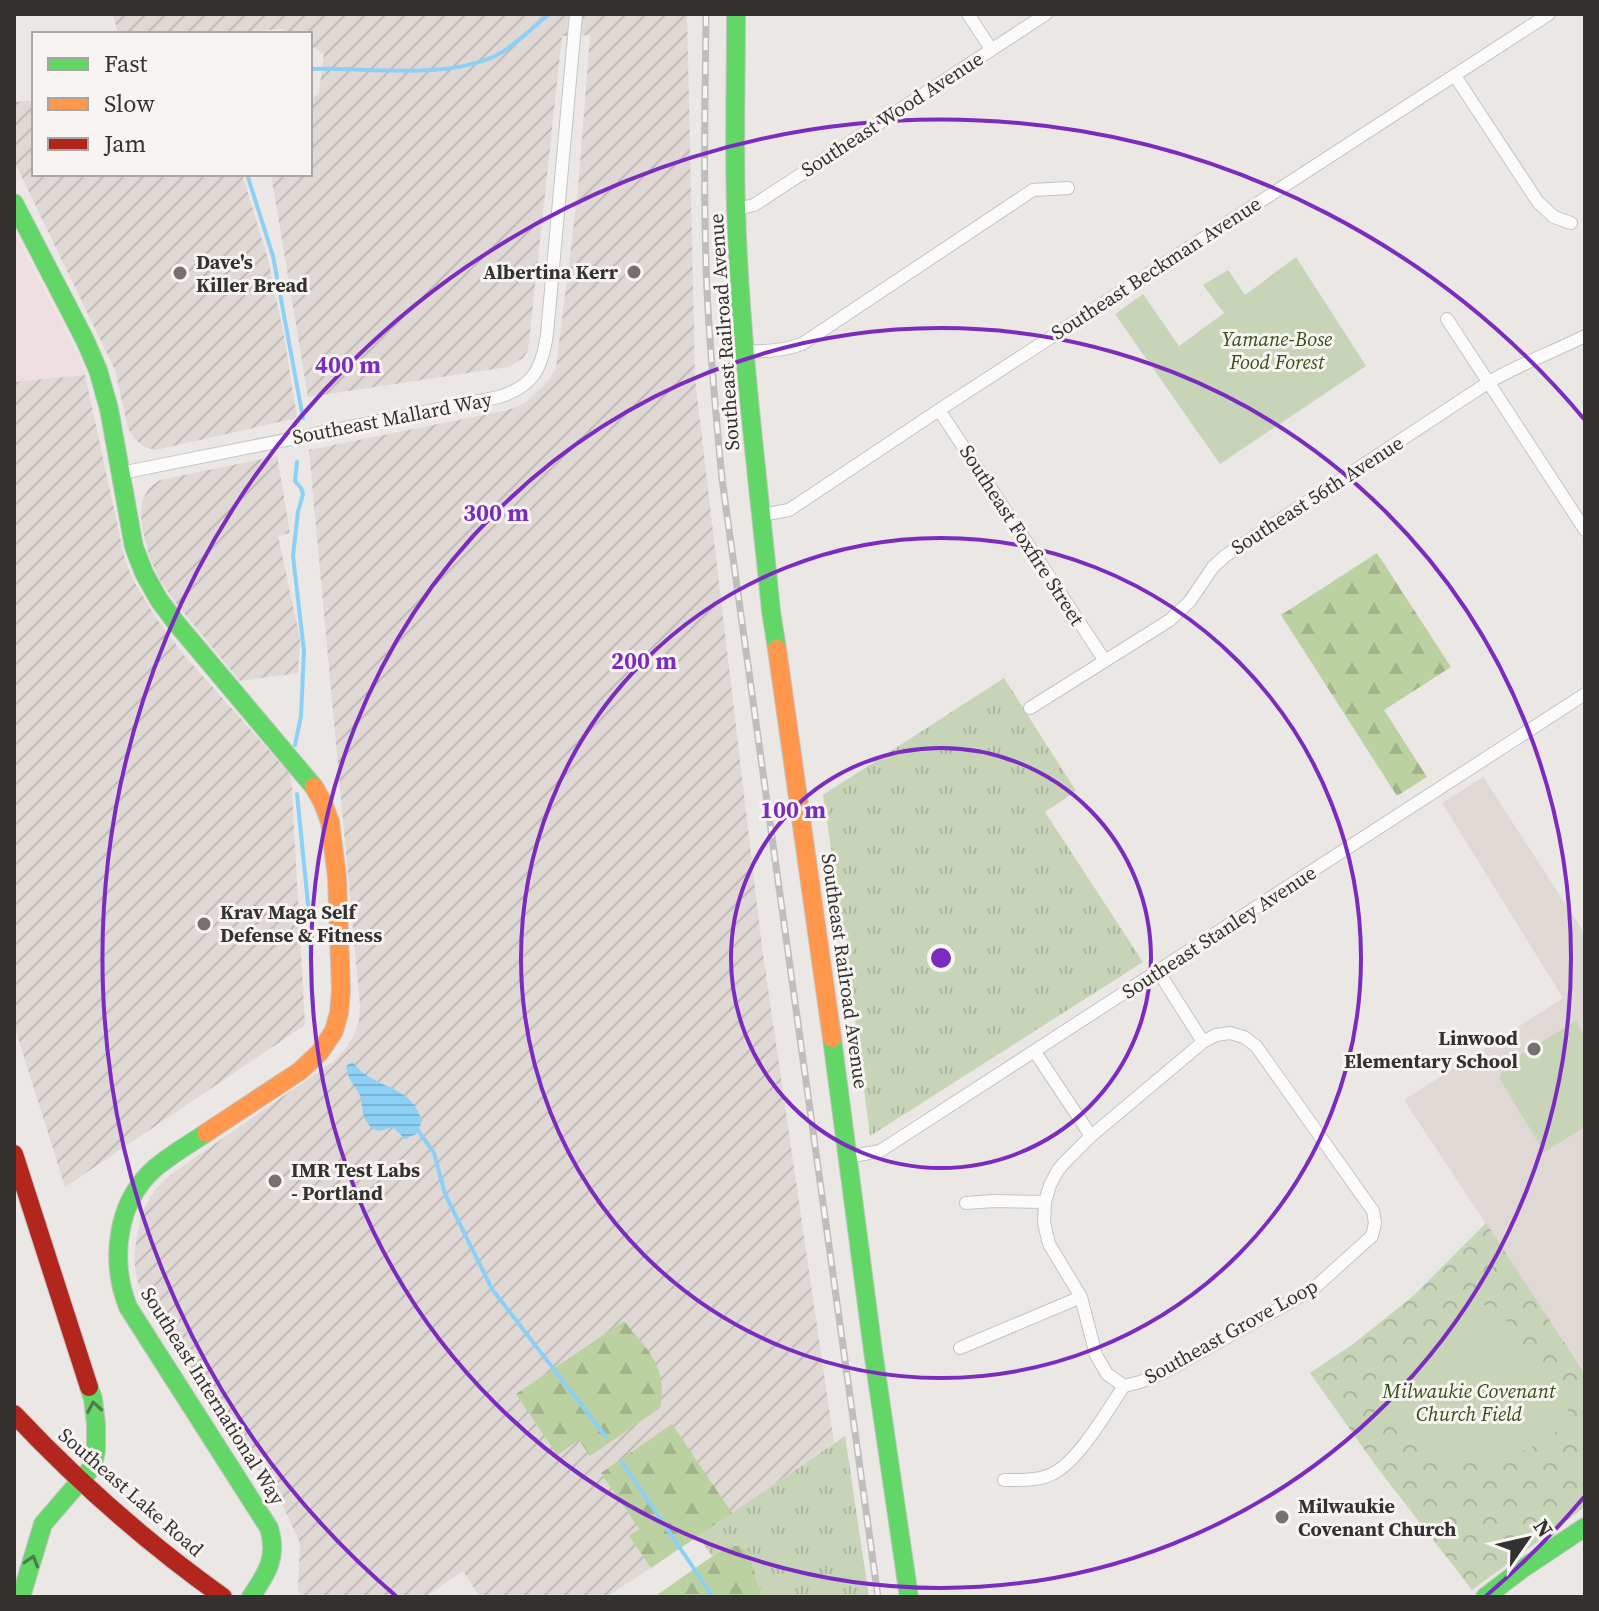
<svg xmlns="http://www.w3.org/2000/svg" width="1599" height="1611" font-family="'Source Serif 4',serif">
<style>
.commercial{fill:#eededf}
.industrial{fill:url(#industrial-furrows)}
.built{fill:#e0d8d4}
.grass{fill:url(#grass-tufts)}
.forest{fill:url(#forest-firs)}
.park{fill:url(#park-crowns)}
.garden{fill:#c7d4b8}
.water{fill:url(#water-rules)}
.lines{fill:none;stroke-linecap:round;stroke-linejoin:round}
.stream{stroke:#8cd1f5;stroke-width:4}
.street-casing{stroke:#c5c4c2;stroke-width:14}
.fast-casing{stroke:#c5c4c2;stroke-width:20}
.slow-casing{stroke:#c5c4c2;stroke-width:20}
.jam-casing{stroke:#c5c4c2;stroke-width:20}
.street{stroke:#fcfbfb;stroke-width:12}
.fast{stroke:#63d668;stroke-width:18}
.slow{stroke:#ff974d;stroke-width:18}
.jam{stroke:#b3261e;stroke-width:18}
.rail-casing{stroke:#bfbebe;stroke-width:7}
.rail{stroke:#f8f4f2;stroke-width:4;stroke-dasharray:12;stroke-linecap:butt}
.oneway{stroke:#497c4a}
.ring{fill:none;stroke:#7b2cbf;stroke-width:4}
.poi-dot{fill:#747170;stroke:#f8f4f2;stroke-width:3}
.labels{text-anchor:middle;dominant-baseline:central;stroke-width:6;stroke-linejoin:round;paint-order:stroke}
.street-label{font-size:20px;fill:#343231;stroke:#f8f4f2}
.poi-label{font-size:20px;font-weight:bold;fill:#343231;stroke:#f8f4f2;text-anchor:start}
.park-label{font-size:20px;font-style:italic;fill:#354f15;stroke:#f8f4f2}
.centre{fill:#7b2cbf;stroke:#f8f4f2;stroke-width:4}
.ring-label{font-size:24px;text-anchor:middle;font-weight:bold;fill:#7b2cbf;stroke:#f8f4f2;stroke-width:6;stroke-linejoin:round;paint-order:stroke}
</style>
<defs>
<pattern id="industrial-furrows" width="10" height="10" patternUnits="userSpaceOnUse" patternTransform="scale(2)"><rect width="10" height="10" fill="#e0d8d4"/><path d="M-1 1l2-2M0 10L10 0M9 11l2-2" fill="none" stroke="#c1bab6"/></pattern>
<pattern id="grass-tufts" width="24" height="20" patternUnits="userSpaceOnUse" patternTransform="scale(2)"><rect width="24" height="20" fill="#c7d4b8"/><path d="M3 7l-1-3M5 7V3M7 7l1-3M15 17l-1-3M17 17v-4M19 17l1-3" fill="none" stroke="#acb69f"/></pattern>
<pattern id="forest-firs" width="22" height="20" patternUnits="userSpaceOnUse" patternTransform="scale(2)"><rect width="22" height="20" fill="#bbd1a2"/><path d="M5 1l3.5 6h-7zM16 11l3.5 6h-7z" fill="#a1b48c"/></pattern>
<pattern id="park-crowns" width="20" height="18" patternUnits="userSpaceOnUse" patternTransform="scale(2)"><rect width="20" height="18" fill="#c7d4b8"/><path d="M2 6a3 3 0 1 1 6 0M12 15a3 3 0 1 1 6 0" fill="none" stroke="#acb69f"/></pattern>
<pattern id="water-rules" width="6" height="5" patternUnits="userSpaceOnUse" patternTransform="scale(2)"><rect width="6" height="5" fill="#8cd1f5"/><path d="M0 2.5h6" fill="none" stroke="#79b4d2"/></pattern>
</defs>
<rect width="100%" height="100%" fill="#eae7e5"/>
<!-- commercial -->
<path class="commercial" d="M14 232 80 360 85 375 14 382Z"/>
<!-- industrial -->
<path class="industrial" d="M113 14H687L695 379 762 947 834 1443 732 1513 672 1425 639 1529 630 1536 651 1568 606 1597H480L463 1571 425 1597H302L298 1590 300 1543 284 1508 146 1303 137 1280 134 1258 137 1234 144 1208 156 1189 170 1175 334 1061 347 1047 354 1035 359 1021 360 1005 309 450 508 410 525 403 549 380 556 368 578 190 590 35 562 36 528 351 523 358 508 367 308 397 272 180V174H310V101L319 93 324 54 310 45V34H291L282 29 209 34H118Z
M34 100V174H242L268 259 284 336 297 418 156 450 144 447 134 438 128 428 115 370 14 161V102Z
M85 375 125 560 133 580 155 616 183 654 291 775 305 1025 65 1187 14 1025V382Z
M277 456 290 533 278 536 300 639 298 673 240 681 178 606 160 580 149 556 142 527 141 512 143 499 149 488 160 480Z"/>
<!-- built -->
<path class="built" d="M1483 777 1585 934V1374L1404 1100 1563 998 1442 803Z"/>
<!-- grass -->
<path class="grass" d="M1004 678 1076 791 1045 812 1143 962 870 1136 845 942 823 795Z
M845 1436 869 1597H762L749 1552 727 1546 712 1556 698 1536Z"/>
<!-- forest -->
<path class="forest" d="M1377 553 1451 667 1384 710 1427 777 1397 796 1281 615Z
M624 1321C649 1352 668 1366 660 1408L590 1456 579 1440 557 1455 516 1394Z
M672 1424 732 1513 651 1568 629 1536 639 1529 601 1473Z
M727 1546H740L749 1553 762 1597H654Z"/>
<!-- park -->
<path class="park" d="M1486 1223 1585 1374V1507L1472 1590 1376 1466 1310 1373 1353 1344 1412 1297Z"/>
<!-- garden -->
<path class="garden" d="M1296 257 1366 366 1220 464 1115 314 1143 294 1179 346 1224 313 1203 285 1228 270 1245 295Z
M1576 1021 1585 1036V1127L1544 1152 1500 1079 1503 1065Z
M1482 1305 1495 1306 1498 1311 1499 1310 1574 1419C1559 1429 1544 1441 1528 1449 1487 1470 1435 1462 1403 1428 1390 1415 1380 1399 1369 1384L1475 1307 1477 1309Z"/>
<!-- water -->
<path class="water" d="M352 1062C358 1069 365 1075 373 1079 395 1091 414 1094 422 1121L416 1134 405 1139 393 1127 379 1131 371 1128 364 1118 360 1095 349 1078 346 1066Z"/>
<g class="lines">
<!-- stream -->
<path class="stream" d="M310 69C366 67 444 80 495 56 515 46 532 28 549 14
M247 174 273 256 303 418
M295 745 301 716 304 651 293 556 298 512 303 494 301 488 295 481 297 462
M297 794 309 914
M310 937 313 1012
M417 1129 434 1153 445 1194 492 1289 606 1437
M622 1462 713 1597"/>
<defs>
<path id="street" d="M968 14 991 49
M1455 76 1538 202 1554 217 1571 223
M736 209 754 205 1046 14
M1447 319 1585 530
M745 351C765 352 783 351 802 344L1033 190 1068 188
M939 410 1105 661
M121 473 499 397C534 386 542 368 547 334L576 14
M761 515 789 510 939 410 1549 14
M1030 708 1170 620 1190 601 1213 567 1225 556 1489 382C1520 364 1553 352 1585 336
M1158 971 1203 1042
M1230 1033 1244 1037 1256 1046 1373 1211 1375 1223 1372 1236 1312 1290 1163 1373 1140 1382 1124 1386 1107 1374 1096 1355 1081 1297 1049 1244 1044 1223 1045 1202 1050 1185 1058 1170 1066 1161 1091 1136 1203 1042 1216 1035Z
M1035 1052 1091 1136
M847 1157 880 1151 1585 694
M966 1203 994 1201 1045 1202
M960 1348 1081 1297
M1004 1480C1020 1480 1040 1481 1054 1473 1080 1459 1107 1411 1124 1386"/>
<path id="fast" d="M736 14C736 79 734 144 736 209 740 344 758 478 771 611L777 649
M14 203 85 340 98 370 109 409 134 547 144 573 159 600 177 624 314 787
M832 1038 873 1351 909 1597
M206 1133C188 1145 170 1155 154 1169 116 1203 110 1261 128 1307L269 1528C278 1557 267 1573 251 1597
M21 1597 43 1524 93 1466 96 1450V1424L93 1399 89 1387
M1485 1597 1522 1569 1585 1527"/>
<path id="slow" d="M777 649 832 1038
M206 1133 300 1071 320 1052 334 1031 339 1013 341 991 337 877 330 822 323 803 314 787"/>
<path id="jam" d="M14 1154 89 1387
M14 1414C78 1482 147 1543 223 1597"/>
</defs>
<!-- street casing -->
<use href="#street" class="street-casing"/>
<!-- fast casing -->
<use href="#fast" class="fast-casing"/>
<!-- slow casing -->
<use href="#slow" class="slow-casing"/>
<!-- jam casing -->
<use href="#jam" class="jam-casing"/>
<!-- street -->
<use href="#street" class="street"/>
<!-- fast -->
<use href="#fast" class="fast"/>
<!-- slow -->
<use href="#slow" class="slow"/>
<!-- jam -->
<use href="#jam" class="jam"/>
<defs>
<path id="rail" d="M706 14C705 106 703 198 707 290 710 353 716 416 722 479L878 1597"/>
</defs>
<!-- rail casing -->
<use href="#rail" class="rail-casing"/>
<!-- rail -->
<use href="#rail" class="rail"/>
</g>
<!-- one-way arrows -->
<defs><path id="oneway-chevron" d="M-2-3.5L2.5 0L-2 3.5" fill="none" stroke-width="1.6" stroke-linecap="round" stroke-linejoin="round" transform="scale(2)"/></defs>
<g class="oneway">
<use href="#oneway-chevron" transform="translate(94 1407) rotate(-100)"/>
<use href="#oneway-chevron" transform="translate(32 1561) rotate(-73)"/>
</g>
<!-- distance rings -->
<g class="ring">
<circle cx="941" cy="958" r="210"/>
<circle cx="941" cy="958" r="420"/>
<circle cx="941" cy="958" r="630"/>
<path d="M1584 1497A839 839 0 0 1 1486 1596M396 1596A839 839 0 1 1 1584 419"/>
</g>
<!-- markers -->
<g class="poi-dot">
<circle cx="634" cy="272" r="8"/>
<circle cx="180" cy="273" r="8"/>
<circle cx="204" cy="924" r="8"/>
<circle cx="1534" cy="1049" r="8"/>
<circle cx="275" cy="1181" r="8"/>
<circle cx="1282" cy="1517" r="8"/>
</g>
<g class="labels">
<!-- street labels -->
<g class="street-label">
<text transform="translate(892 114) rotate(-33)">Southeast Wood Avenue</text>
<text transform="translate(1156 268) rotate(-33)">Southeast Beckman Avenue</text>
<text transform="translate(724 332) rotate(-94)">Southeast Railroad Avenue</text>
<text transform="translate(392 418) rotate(-11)">Southeast Mallard Way</text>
<text transform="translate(1317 495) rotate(-33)">Southeast 56th Avenue</text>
<text transform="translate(1022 535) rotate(57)">Southeast Foxfire Street</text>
<text transform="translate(1219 932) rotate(-33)">Southeast Stanley Avenue</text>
<text transform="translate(845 971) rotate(82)">Southeast Railroad Avenue</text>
<text transform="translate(1231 1331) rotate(-29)">Southeast Grove Loop</text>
<text transform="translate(213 1396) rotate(58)">Southeast International Way</text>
<text transform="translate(131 1492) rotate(41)">Southeast Lake Road</text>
</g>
<!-- poi labels -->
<g class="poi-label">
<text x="196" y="262">Dave's<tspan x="196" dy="23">Killer Bread</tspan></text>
<text x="618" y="272" text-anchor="end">Albertina Kerr</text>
<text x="220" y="912">Krav Maga Self<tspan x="220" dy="23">Defense &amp; Fitness</tspan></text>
<text x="1518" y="1038" text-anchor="end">Linwood<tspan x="1518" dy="23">Elementary School</tspan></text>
<text x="291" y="1170">IMR Test Labs<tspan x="291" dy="23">- Portland</tspan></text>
<text x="1298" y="1506">Milwaukie<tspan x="1298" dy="23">Covenant Church</tspan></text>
</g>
<!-- park labels -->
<g class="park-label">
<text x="1277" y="339">Yamane-Bose<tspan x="1277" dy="23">Food Forest</tspan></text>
<text x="1469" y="1391">Milwaukie Covenant<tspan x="1469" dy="23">Church Field</tspan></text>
</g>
</g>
<circle cx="941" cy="958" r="12" class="centre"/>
<g class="ring-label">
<text x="348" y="373">400 m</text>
<text x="496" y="521">300 m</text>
<text x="644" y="669">200 m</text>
<text x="793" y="818">100 m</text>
</g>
<!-- border -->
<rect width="1599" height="1611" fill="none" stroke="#343231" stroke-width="32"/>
<!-- legend -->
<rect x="32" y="32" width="280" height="144" fill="#f8f4f2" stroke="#aaa6a5" stroke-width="2"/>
<rect x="48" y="58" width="40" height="12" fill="#63d668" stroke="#aaa6a5" stroke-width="2"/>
<text x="104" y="72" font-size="24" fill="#343231">Fast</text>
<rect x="48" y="98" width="40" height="12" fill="#ff974d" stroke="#aaa6a5" stroke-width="2"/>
<text x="104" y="112" font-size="24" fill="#343231">Slow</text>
<rect x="48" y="138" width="40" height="12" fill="#b3261e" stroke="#aaa6a5" stroke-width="2"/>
<text x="104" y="152" font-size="24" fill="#343231">Jam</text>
<!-- north arrow -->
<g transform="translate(1527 1539) rotate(56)" stroke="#f8f4f2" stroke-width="6" paint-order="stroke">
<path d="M0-6L14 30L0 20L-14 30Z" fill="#343231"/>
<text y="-12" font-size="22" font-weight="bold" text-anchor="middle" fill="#343231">N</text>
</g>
</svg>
